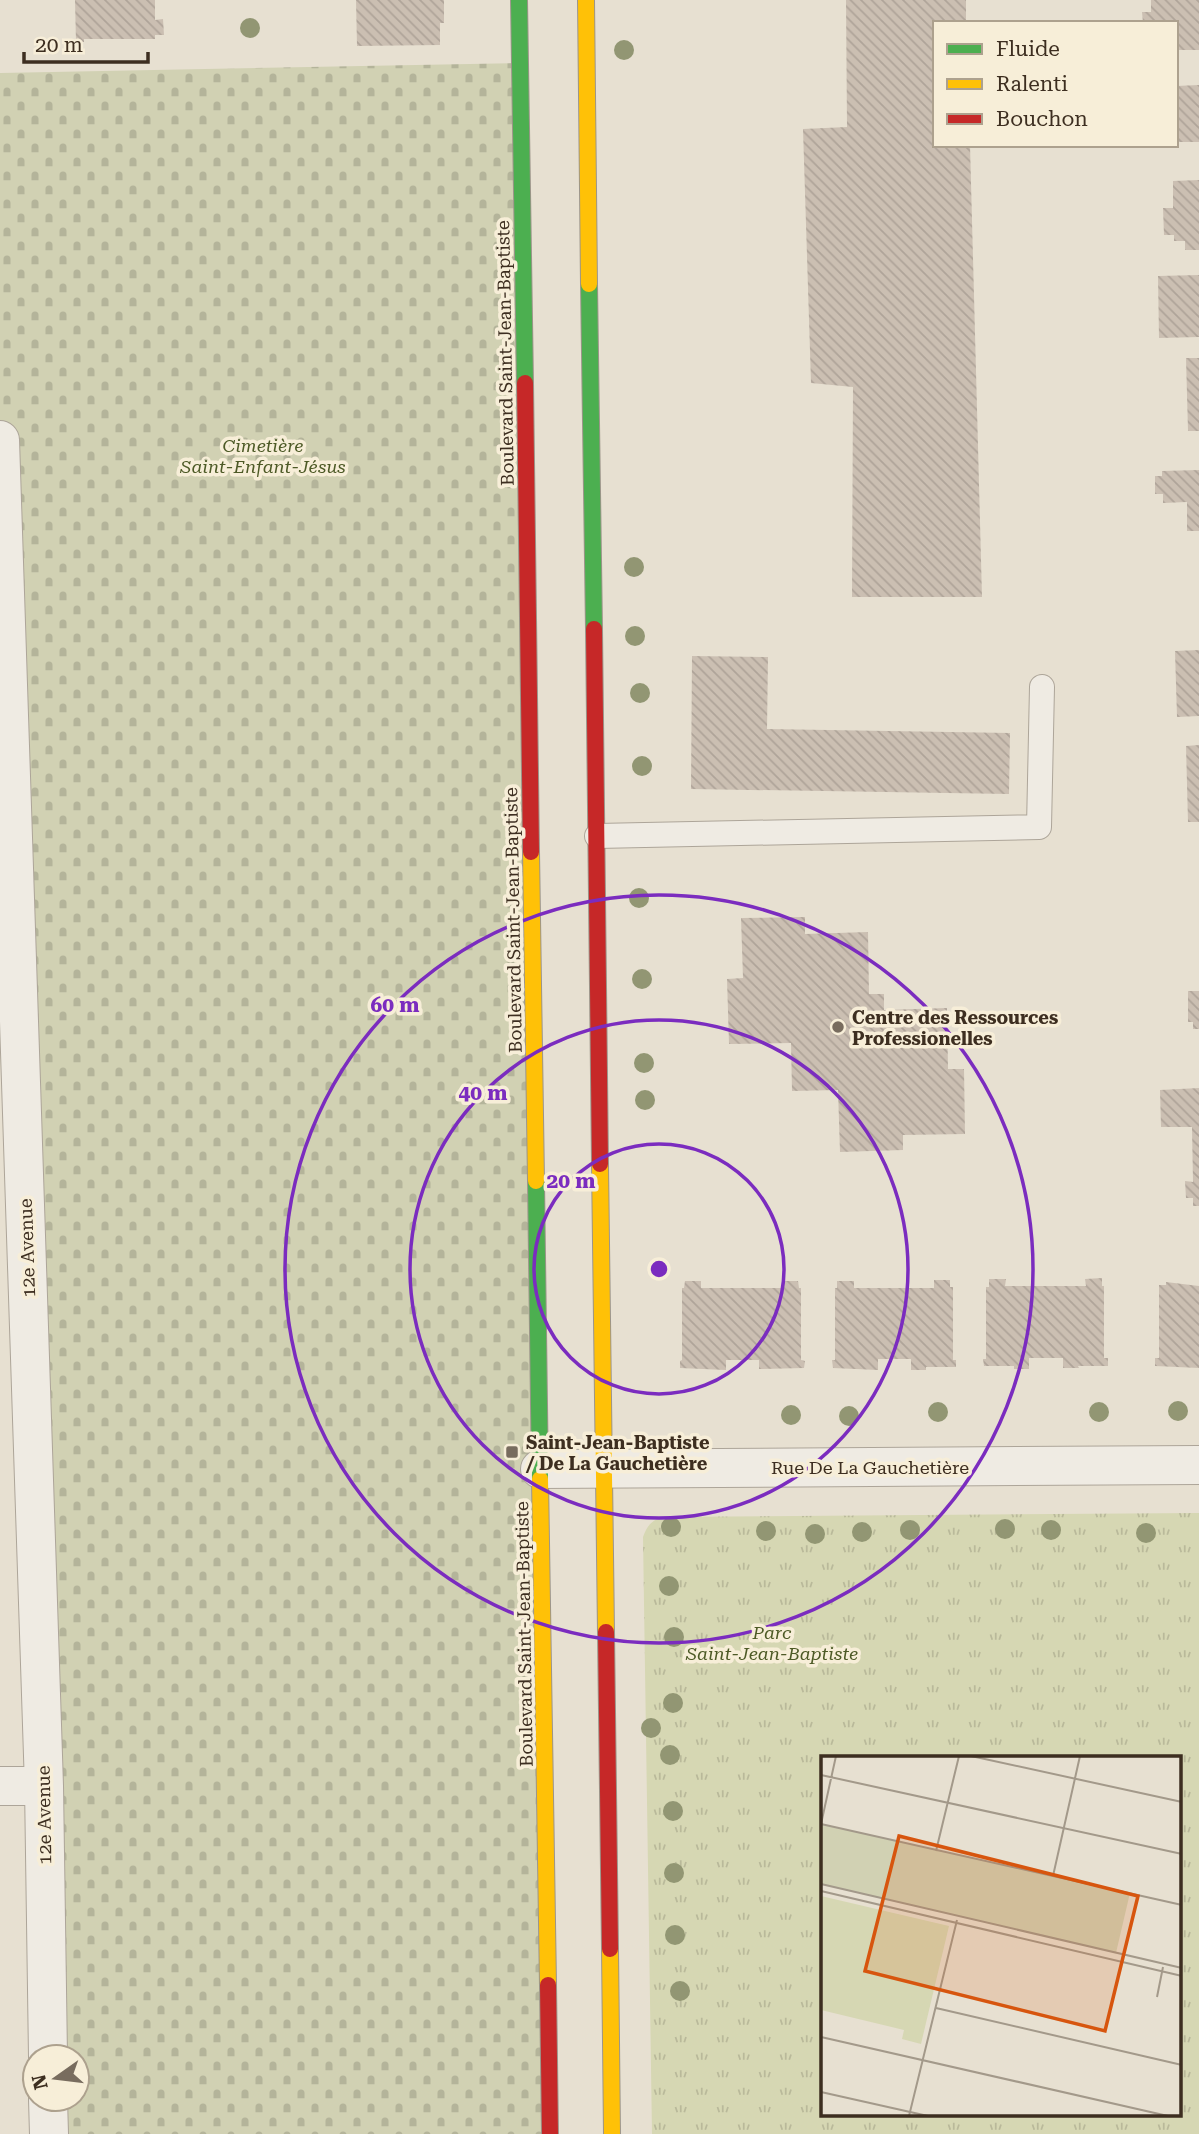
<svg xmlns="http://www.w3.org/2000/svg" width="1199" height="2134" font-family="'Roboto Serif',serif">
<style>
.cemetery{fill:url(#cemetery-stones)}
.park{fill:url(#park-tufts);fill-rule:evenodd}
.building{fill:url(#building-back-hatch)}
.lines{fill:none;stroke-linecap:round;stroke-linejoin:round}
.lane-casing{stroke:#ada599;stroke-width:26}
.street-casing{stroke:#ada599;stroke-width:40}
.fast-casing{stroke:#9c958a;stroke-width:18}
.slow-casing{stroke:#9c958a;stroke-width:18}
.jam-casing{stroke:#9c958a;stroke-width:18}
.lane{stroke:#efebe3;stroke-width:24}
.street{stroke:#efebe3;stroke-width:38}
.fast{stroke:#4caf50;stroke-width:16}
.slow{stroke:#ffc107;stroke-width:16}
.jam{stroke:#c62828;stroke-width:16}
.tree{fill:#929673}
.ring{fill:none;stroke:#7b2cbf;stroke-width:3.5}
.poi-dot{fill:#786c5e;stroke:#f7eed8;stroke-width:2.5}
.labels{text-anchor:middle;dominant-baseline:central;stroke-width:7;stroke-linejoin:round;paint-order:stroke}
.street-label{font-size:18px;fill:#3d2e20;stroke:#f7eed8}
.park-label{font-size:18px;font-style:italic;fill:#4d5a26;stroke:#f7eed8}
.poi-label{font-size:18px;font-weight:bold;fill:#3d2e20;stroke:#f7eed8;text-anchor:start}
.inset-road{fill:none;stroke:#a3998a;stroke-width:2}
.view{fill:#d7550e;fill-opacity:0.15;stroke:#d7550e;stroke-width:3.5}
.inset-edge{fill:none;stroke:#3d2e20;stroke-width:3.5}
.centre{fill:#7b2cbf;stroke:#f7eed8;stroke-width:3.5}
.ring-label{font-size:21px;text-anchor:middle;font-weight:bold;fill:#7b2cbf;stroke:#f7eed8;stroke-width:7;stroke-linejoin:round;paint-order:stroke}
</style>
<defs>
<pattern id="cemetery-stones" width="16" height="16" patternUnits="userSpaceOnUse" patternTransform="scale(1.75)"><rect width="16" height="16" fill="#d1d1b3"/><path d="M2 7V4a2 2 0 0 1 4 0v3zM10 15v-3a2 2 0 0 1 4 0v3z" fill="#b4b49a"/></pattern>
<pattern id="park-tufts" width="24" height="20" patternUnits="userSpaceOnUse" patternTransform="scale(1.75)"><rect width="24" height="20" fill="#d6d7b3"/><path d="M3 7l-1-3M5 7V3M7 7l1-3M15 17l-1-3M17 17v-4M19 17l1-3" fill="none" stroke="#b9b99a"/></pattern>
<pattern id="building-back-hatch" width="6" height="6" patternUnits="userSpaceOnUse" patternTransform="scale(1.75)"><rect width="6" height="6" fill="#cbbfb2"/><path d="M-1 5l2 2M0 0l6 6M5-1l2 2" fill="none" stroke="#afa499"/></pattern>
</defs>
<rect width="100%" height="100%" fill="#e7e0d1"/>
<!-- cemetery -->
<path class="cemetery" d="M520 63 550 2134H49L48 2099H77V2057H48L0 440V73Z"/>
<!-- park -->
<path class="park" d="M1199 1513V2134H652L643 1537C647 1526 651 1521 662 1517ZM823 1758H1180V2115H823Z"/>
<!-- building -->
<path class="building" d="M75 0H155V20L163 19 164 35H155V39H84V42H76Z
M356 0H444V23H440V45L357 46Z
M846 0H966V23H935V145H970L982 597H852L853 387 811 383 803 129 847 127Z
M1151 0H1199V50H1176V23H1143L1142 12H1151Z
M1199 85V142H1176V86Z
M1199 180V250H1185V241H1174V235H1164L1163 208H1173V181Z
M1199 275V337L1159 338 1158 276Z
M1186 358H1199V431H1188Z
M1199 470V531H1187V502L1163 503V494H1155V476H1162V471Z
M1199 650V716L1177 717 1175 651Z
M692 656 768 657 767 729 1010 733 1009 794 691 789Z
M1199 745V822H1188L1186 746Z
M805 917V934L868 932 869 994H884V1010L947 1008 948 1069H964L965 1134 903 1135V1150L840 1152 838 1090 792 1091 791 1043 729 1044 727 979 743 978 741 918Z
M1188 991H1199V1029H1193V1022H1188Z
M1199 1088V1206H1193V1198H1186L1185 1181 1193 1182 1192 1127H1161L1160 1090Z
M1102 1278V1286H1104V1358H1108V1366H1078L1079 1368H1063V1358H1029V1369H1014V1366H984L983 1359H986V1287H989V1279H1006L1005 1286H1086L1085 1279Z
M934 1280H950V1287H953V1360H956V1367H926V1370H911V1359H878V1370L833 1368 832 1360H835V1288H837V1281H854V1288H934Z
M685 1281H701V1288H782V1281H798L799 1288H801V1360L805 1361 804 1368 759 1369V1360H726V1370L680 1368V1361L682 1360V1288H684Z
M1166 1282 1199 1286V1368L1155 1366V1358H1159V1285H1166Z"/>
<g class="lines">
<defs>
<path id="lane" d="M597 836 1039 827 1042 687"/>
<path id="street" d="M0 440 44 1786 48 2057
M540 1469 1199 1465
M0 1786H44
M48 2099 49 2134"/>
<path id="fast" d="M519 0 525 383
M589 284 594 629
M536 1181 540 1479"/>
<path id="slow" d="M586 0 589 284
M531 852 536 1181
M600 1164 606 1632
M540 1479 548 1985
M610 1949 612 2134"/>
<path id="jam" d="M525 383 531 852
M594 629 600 1164
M606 1632 610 1949
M548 1985 550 2134"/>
</defs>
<!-- lane casing -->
<use href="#lane" class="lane-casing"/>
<!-- street casing -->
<use href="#street" class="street-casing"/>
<!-- fast casing -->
<use href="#fast" class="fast-casing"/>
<!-- slow casing -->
<use href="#slow" class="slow-casing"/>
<!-- jam casing -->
<use href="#jam" class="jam-casing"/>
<!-- lane -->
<use href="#lane" class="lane"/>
<!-- street -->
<use href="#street" class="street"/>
<!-- fast -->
<use href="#fast" class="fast"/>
<!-- slow -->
<use href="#slow" class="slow"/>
<!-- jam -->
<use href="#jam" class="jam"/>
</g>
<!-- trees -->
<g class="tree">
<circle cx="250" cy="28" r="10"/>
<circle cx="624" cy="50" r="10"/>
<circle cx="634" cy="567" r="10"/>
<circle cx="635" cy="636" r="10"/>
<circle cx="640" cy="693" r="10"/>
<circle cx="642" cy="766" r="10"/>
<circle cx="639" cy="898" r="10"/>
<circle cx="642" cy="979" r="10"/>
<circle cx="644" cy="1063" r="10"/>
<circle cx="645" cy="1100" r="10"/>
<circle cx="1178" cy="1411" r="10"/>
<circle cx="938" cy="1412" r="10"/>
<circle cx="1099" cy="1412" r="10"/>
<circle cx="791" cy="1415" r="10"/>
<circle cx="849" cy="1416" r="10"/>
<circle cx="671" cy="1527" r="10"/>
<circle cx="1005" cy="1529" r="10"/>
<circle cx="910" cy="1530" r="10"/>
<circle cx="1051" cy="1530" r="10"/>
<circle cx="766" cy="1531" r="10"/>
<circle cx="862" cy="1532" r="10"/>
<circle cx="1146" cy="1533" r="10"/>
<circle cx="815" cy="1534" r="10"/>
<circle cx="669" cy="1586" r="10"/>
<circle cx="674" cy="1637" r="10"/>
<circle cx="673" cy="1703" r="10"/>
<circle cx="651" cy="1728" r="10"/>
<circle cx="670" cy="1755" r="10"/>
<circle cx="673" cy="1811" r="10"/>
<circle cx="674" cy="1873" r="10"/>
<circle cx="675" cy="1935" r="10"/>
<circle cx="680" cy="1991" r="10"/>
</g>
<!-- distance rings -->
<g class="ring">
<circle cx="659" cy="1269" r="125"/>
<circle cx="659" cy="1269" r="249"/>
<circle cx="659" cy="1269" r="374"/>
</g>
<!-- markers -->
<g class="poi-dot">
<circle cx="838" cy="1027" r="7"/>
<rect x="505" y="1445" width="14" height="14" rx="3.5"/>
</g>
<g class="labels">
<!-- street labels -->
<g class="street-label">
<text transform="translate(505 353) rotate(-91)">Boulevard Saint-Jean-Baptiste</text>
<text transform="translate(513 920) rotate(-91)">Boulevard Saint-Jean-Baptiste</text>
<text transform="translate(27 1248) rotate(-92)">12e Avenue</text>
<text x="870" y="1467">Rue De La Gauchetière</text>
<text transform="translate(524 1634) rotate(-91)">Boulevard Saint-Jean-Baptiste</text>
<text transform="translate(44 1815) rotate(-91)">12e Avenue</text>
</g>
<!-- park labels -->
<g class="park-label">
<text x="263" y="445">Cimetière<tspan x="263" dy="21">Saint-Enfant-Jésus</tspan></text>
<text x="772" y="1632">Parc<tspan x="772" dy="21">Saint-Jean-Baptiste</tspan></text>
</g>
<!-- poi labels -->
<g class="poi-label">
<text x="852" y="1017">Centre des Ressources<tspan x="852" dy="21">Professionelles</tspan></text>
<text x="526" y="1442">Saint-Jean-Baptiste<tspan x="526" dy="21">/ De La Gauchetière</tspan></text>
</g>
</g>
<!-- overview -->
<g transform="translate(821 1756)">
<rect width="360" height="360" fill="#e7e0d1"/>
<path d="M0 68 309 137 295 197 0 128Z" fill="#d1d1b3"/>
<path d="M0 140 128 170 100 288 81 283 83 274 0 254Z" fill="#d6d7b3"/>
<path class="inset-road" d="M150 0 361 46M0 19 361 98M0 68 361 149M0 68 15 0M115 95 138 0M232 120 259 0M0 128 361 212M0 135 361 220M336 241 342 211M115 252 361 309M0 281 347 360M0 336 107 360M88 360 136 164"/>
<path class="view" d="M78 80 317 140 284 275 44 215Z"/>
<rect width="360" height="360" class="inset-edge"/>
</g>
<circle cx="659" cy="1269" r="10" class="centre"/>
<g class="ring-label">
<text x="395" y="1012">60 m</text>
<text x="483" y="1100">40 m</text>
<text x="571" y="1188">20 m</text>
</g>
<!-- legend -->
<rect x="933" y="21" width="245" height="126" fill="#f7eed8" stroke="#ada18e" stroke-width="2"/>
<rect x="947" y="44" width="35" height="10" fill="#4caf50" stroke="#ada18e" stroke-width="2"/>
<text x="996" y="56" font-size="21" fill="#3d2e20">Fluide</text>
<rect x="947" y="79" width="35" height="10" fill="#ffc107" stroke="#ada18e" stroke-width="2"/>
<text x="996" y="91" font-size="21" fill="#3d2e20">Ralenti</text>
<rect x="947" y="114" width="35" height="10" fill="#c62828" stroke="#ada18e" stroke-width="2"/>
<text x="996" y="126" font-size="21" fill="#3d2e20">Bouchon</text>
<!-- north arrow -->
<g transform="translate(56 2078) rotate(256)"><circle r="33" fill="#f7eed8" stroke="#ada18e" stroke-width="2"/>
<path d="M0-5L12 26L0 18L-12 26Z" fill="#786c5e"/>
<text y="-10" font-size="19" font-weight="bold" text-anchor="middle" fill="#3d2e20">N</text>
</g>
<!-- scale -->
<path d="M24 52v10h124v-10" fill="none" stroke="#3d2e20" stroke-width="3.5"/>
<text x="35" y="52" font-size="21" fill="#3d2e20" stroke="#f7eed8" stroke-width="5" paint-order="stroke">20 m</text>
</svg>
